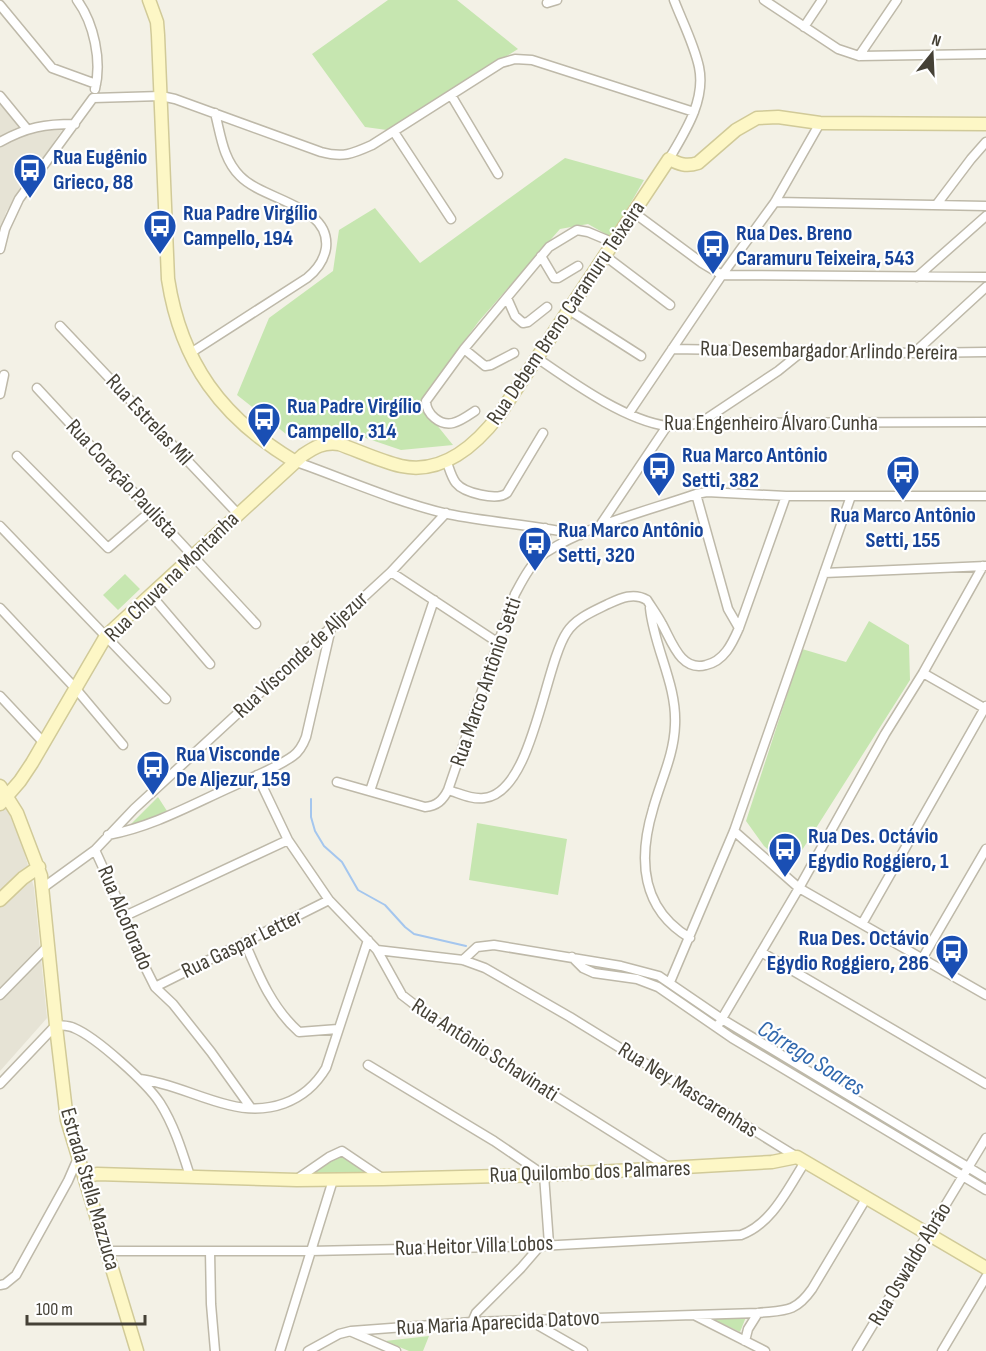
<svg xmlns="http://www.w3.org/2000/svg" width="986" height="1351" font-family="'Sofia Sans Condensed',sans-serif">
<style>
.residential{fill:#e6e3d5}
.green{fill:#c6e6b0}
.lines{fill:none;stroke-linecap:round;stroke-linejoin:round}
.stream{stroke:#a4c6ee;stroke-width:2}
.street-casing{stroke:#beb9a9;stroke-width:11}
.secondary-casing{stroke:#d1ca98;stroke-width:15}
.street{stroke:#fff;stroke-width:8}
.secondary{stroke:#fdf7c6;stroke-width:12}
.labels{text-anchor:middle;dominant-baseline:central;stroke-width:4.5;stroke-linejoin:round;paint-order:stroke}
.transit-label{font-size:22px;font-weight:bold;fill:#164399;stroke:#fff;text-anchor:start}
.street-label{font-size:22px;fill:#454136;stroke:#fff}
.water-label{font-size:24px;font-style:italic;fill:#3269ae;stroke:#fff}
</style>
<rect width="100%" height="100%" fill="#f3f1e6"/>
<!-- residential -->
<path class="residential" d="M0 92 34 129 62 130 6 212 0 233Z
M0 801 8 811 23 847 34 888 47 1018 0 1071Z"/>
<!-- green -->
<path class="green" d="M388 0H457L518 49 387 130 365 127 312 54Z
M565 158 644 180 611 237 588 224 560 229 479 321 419 403 453 445 401 450 342 430 286 434 237 395 269 318 333 271 339 230 375 208 420 263Z
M125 574 140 589 118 610 103 595Z
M869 621 909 645 910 680 790 869 764 846 746 821 802 649 846 662Z
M158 797 167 811 128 827Z
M477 823 567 839 558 895 469 880Z
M338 1155H342L372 1174 309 1173Z
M713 1317H746L740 1332 713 1319Z
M429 1336 423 1351H409L385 1341Z"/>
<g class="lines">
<!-- stream -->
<path class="stream" d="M311 799V817L315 831 324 846 342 862 358 890 385 905 405 927 414 934 466 946
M614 971 647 977 657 982
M682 998 717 1021
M722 1024 919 1145"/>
<defs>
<path id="street" d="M77 0C94 23 102 61 95 89
M764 0 838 49 859 56 986 54
M547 3 557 0
M0 5 52 68 96 84
M804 27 822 0
M859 56 897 0
M451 95 498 174
M0 96 27 129
M394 132 451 219
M0 142C27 127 45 124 75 124
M669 159C685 132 706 100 699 67 694 44 682 21 674 0
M775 202 986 206
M937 204 971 159 986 142
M633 212 702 263 722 275 986 277
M0 249 5 229 19 199 93 98 161 96 175 99 321 152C343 158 352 154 372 145L501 63 515 59 532 60 694 112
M604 255 670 305
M541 256 554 278H558L578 266
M917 277 986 216
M507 298 515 316 523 323 528 322 547 307
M569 310 641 356
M60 326 238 514
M464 349 485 366 491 365 514 353
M672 349 914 353 986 352
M914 353 986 287
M189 354 307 278C317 270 324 260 326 248 331 205 264 201 240 176 223 159 221 136 215 113
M537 358C572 382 624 420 667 426 678 428 689 425 699 423L986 422
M37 388 256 624
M0 394 4 375
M475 411C469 415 461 421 453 423 440 426 426 414 426 401L464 349 549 247 577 230 588 232 612 242
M629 413 722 275 775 202 820 123
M700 423 778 371 804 350
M17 456 108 548 152 510
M446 460C449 467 451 477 456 483 464 493 497 501 507 493L543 433
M294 461C345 479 396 502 448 514 492 523 537 525 580 535
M696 494 728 609 739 628
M0 526 166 699
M599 527 667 426
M543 554 546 540 545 528
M391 572 497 642
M824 573 986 566
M151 595 210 664
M0 608 76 689 123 745
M650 608C654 648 677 684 675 725 674 755 661 780 653 809 638 859 641 909 690 938
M923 673 986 709
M0 696 44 743
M257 775 288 840 329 900 377 950 402 995 437 1022 668 1167
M337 782 425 807C437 806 443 800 448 790L515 594C522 581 532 561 545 553 588 525 647 511 696 494L707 492 786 496H986
M448 790C459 793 472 800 484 798 533 793 544 666 567 632 576 618 594 611 608 604 621 598 634 592 647 600 652 608 658 616 662 624 672 642 681 672 706 665 724 661 732 644 739 628L786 496
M370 791 434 600
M734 831 799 888 986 995
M108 835C152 827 191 805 231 787 252 777 275 769 293 756 300 751 303 745 306 737L331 628
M95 850 125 916 139 955 155 987 173 1004 211 1052 251 1108
M44 887 95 850 134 809 391 572 446 513
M125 916 288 840
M862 924 986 706
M245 943C259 976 272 1008 299 1032L338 1029
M377 950 463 960 485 968 570 1017 797 1157
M761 952 986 1084
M572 957 583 968 594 973 637 979 658 987 732 1038 986 1190
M922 959 986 849
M463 960 477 947 494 945 621 966 659 976 722 1019 986 1178
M670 982 734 831 851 496
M155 987 329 900
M0 995 48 946
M717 1027 799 888 885 734 923 673 983 566
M368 1065 494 1141 544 1175 549 1244
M140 1079C171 1083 199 1098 229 1105 268 1115 305 1103 326 1068L368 940
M0 1084 56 1025C62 1026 68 1025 74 1028 96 1037 147 1083 160 1103 174 1125 182 1151 190 1176
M297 1179 329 1157 342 1151 382 1178
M108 1251H310L540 1246 741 1235C772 1224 788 1188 805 1162
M210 1251 211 1304 215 1351
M0 1285 5 1284 16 1275 68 1181 78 1158
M696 1316 765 1351
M529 1320 583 1351
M472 1322 476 1313 521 1268 540 1246
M352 1332 396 1351
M745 1341 748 1329 758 1313
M280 1351 333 1180
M308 1351 339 1334 351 1331 472 1322 758 1313C785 1310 795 1313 812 1289L867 1197
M857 1351 986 1138
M942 1351 986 1277"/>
<path id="secondary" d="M149 0 157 22 158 35 168 279C181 363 222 418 294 461
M0 786 17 813 41 876 57 1035 67 1120 137 1351
M0 804 20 781 32 763 106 636 303 455C315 447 323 442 339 444 359 451 380 461 401 466 442 475 476 445 499 415L669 159C679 164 686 167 698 163L736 130 757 118 778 117 820 123 986 124
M0 900 23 878 39 867
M85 1177 97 1174 297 1180 383 1179 544 1175 772 1162 797 1157 986 1268"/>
</defs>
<!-- street casing -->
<use href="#street" class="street-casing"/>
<!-- secondary casing -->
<use href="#secondary" class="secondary-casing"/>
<!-- street -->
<use href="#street" class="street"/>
<!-- secondary -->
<use href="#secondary" class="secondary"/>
</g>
<!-- icons -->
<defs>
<symbol id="bus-pin" viewBox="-11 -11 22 30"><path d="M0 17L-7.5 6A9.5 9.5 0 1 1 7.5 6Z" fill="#1a4fb4" stroke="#fff"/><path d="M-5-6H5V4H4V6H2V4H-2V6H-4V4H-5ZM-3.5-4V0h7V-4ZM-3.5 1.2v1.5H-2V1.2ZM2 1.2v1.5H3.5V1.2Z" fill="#fff"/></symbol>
</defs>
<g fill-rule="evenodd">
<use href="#bus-pin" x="11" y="151" width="38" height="52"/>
<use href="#bus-pin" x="141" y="207" width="38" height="52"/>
<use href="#bus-pin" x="694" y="227" width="38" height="52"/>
<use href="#bus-pin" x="245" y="400" width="38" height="52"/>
<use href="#bus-pin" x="640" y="449" width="38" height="52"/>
<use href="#bus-pin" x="884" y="453" width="38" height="52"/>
<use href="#bus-pin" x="516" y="524" width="38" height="52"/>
<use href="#bus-pin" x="134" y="748" width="38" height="52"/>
<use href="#bus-pin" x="766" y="830" width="38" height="52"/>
<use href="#bus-pin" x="933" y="932" width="38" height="52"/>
</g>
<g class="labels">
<!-- transit labels -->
<g class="transit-label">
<text x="53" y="157">Rua Eugênio<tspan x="53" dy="25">Grieco, 88</tspan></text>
<text x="183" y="213">Rua Padre Virgílio<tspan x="183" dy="25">Campello, 194</tspan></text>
<text x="736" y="233">Rua Des. Breno<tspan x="736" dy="25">Caramuru Teixeira, 543</tspan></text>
<text x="287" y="406">Rua Padre Virgílio<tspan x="287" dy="25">Campello, 314</tspan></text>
<text x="682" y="455">Rua Marco Antônio<tspan x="682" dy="25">Setti, 382</tspan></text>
<text x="903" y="515" text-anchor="middle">Rua Marco Antônio<tspan x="903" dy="25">Setti, 155</tspan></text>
<text x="558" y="530">Rua Marco Antônio<tspan x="558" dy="25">Setti, 320</tspan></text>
<text x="176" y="754">Rua Visconde<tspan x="176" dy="25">De Aljezur, 159</tspan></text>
<text x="808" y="836">Rua Des. Octávio<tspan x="808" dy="25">Egydio Roggiero, 1</tspan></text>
<text x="929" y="938" text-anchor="end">Rua Des. Octávio<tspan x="929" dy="25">Egydio Roggiero, 286</tspan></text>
</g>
<!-- street labels -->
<g class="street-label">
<text transform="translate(566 313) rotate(-56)">Rua Debem Breno Caramuru Teixeira</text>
<text transform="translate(829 351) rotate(1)">Rua Desembargador Arlindo Pereira</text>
<text transform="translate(149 420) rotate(47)">Rua Estrelas Mil</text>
<text x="771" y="423">Rua Engenheiro Álvaro Cunha</text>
<text transform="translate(122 479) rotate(47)">Rua Coração Paulista</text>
<text transform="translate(172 577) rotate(-44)">Rua Chuva na Montanha</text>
<text transform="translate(301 655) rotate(-43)">Rua Visconde de Aljezur</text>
<text transform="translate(486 682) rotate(-71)">Rua Marco Antônio Setti</text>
<text transform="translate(125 918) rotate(67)">Rua Alcoforado</text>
<text transform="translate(242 944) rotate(-26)">Rua Gaspar Letter</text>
<text transform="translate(485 1050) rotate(33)">Rua Antônio Schavinati</text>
<text transform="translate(688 1090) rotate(32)">Rua Ney Mascarenhas</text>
<text transform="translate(590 1172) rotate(-2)">Rua Quilombo dos Palmares</text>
<text transform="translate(90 1189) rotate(74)">Estrada Stella Mazzuca</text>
<text transform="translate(474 1246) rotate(-2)">Rua Heitor Villa Lobos</text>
<text transform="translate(910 1264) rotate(-59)">Rua Oswaldo Abrão</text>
<text transform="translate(498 1323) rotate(-3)">Rua Maria Aparecida Datovo</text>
</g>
<!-- water labels -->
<g class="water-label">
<text transform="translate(811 1058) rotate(32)">Córrego Soares</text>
</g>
</g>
<!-- north arrow -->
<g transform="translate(932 54) rotate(18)" stroke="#ffffff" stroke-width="4.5" paint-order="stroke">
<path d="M0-4.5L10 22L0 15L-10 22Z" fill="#454136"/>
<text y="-9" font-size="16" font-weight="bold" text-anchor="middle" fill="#454136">N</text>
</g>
<!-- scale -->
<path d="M27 1315v9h118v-9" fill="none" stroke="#454136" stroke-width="3"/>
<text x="36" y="1315" font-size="18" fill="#454136" stroke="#ffffff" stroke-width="4.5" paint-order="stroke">100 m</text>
</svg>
